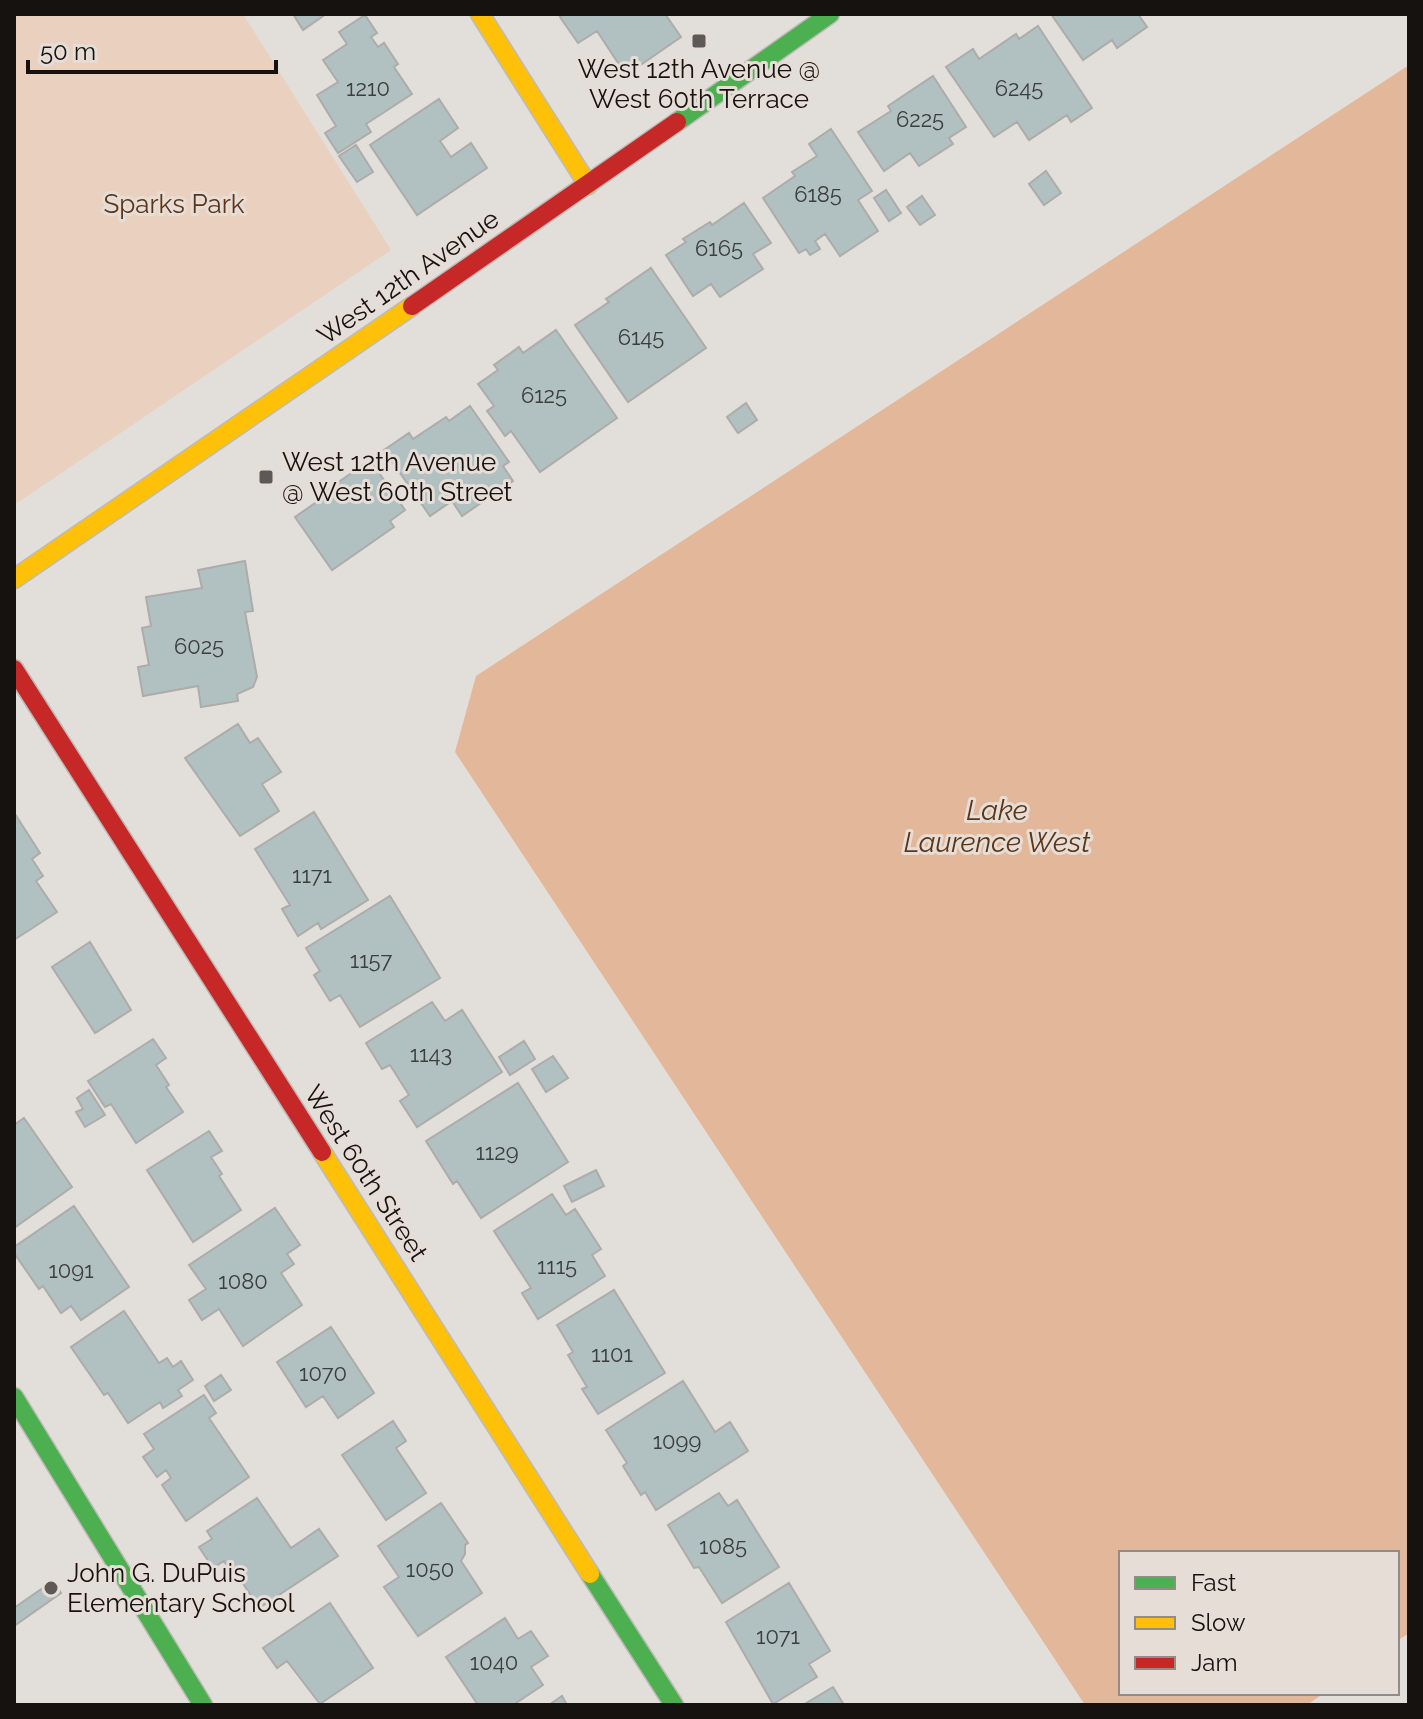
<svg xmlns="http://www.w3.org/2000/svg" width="1423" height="1719" font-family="Raleway,sans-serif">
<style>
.green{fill:#ead0be}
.water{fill:#e3b89a}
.building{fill:#b1c1c2;stroke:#acacaa;stroke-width:2}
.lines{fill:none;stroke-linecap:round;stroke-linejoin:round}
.fast-casing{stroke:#bdbab7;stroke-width:21}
.slow-casing{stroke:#bdbab7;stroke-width:21}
.jam-casing{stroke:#bdbab7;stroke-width:21}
.fast{stroke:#4caf50;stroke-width:18}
.slow{stroke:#ffc107;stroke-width:18}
.jam{stroke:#c62828;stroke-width:18}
.poi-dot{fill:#5d5957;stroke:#e6ddd7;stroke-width:3}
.labels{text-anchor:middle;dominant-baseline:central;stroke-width:6;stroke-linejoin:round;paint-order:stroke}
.number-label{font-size:22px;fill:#3c3e3c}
.poi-label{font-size:26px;fill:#151210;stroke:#e6ddd7;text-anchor:start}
.park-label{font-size:26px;fill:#5c3416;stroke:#e6ddd7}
.street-label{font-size:26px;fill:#151210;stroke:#e6ddd7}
.water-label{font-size:28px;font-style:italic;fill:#5d3617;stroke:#e6ddd7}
</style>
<rect width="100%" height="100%" fill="#e2deda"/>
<!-- green -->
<path class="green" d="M14 14H243L391 250 14 505Z"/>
<!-- water -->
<path class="water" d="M1409 65V1633L1397 1641V1553H1121V1693H1324L1307 1705H1085L455 752 476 676Z"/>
<!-- building -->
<path class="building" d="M293 14H326L303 30Z
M565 14H665L681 37 626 75 597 31 578 43 560 17Z
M1051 14H1138L1147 27 1117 48 1112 40 1083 60Z
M365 15 377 33 371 37 378 47 384 43 398 64 394 67 412 94 366 124 371 132 338 153 325 133 336 126 317 95 338 82 323 60 347 44 339 32Z
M1038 26 1092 108 1071 122 1067 115 1029 140 1017 122 994 137 946 67 973 49 979 59 1016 34 1019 39Z
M933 76 966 127 949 138 953 144 919 166 910 153 884 171 858 132 891 111 888 106Z
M439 99 458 128 440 141 451 157 471 143 487 168 417 215 370 145Z
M831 129 872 191 858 200 878 231 840 256 825 234 815 241 820 249 810 255 806 249 799 253 763 198 795 176 792 172 817 156 809 144Z
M356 145 373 172 357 182 339 156Z
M1046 171 1061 193 1044 205 1029 184Z
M886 190 901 213 889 221 874 198Z
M922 196 935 215 920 225 907 207Z
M744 203 771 243 753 254 763 269 720 297 711 284 693 296 666 255 686 242 683 239 710 222 712 225Z
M651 268 706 348 628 402 575 325 609 302 606 299Z
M556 330 617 418 540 472 511 431 505 436 496 423 487 411 494 406 478 384 498 370 494 365 519 347 523 353Z
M746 403 757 420 738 433 727 417Z
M470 406 509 462 503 466 513 481 462 516 452 501 430 516 384 450 409 433 413 439 446 417 449 421Z
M370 460 405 510 390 521 394 527 332 570 295 517 328 494 326 491Z
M245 561 253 611 245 612 257 677 253 687 237 694 238 701 201 707 198 686 143 696 138 667 149 665 142 628 151 626 146 597 202 588 198 570Z
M238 724 250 743 258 738 281 772 262 784 279 811 240 836 185 758Z
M314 812 368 900 321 929 318 923 298 936 282 909 290 905 255 849Z
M15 814 40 853 32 859 43 876 36 881 57 912 14 940Z
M390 896 440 978 360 1027 340 995 330 1001 314 975 320 971 306 948Z
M90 942 131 1010 95 1033 52 967Z
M432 1002 445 1021 462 1010 502 1072 417 1127 400 1101 409 1095 390 1065 382 1069 366 1043Z
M153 1039 166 1058 156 1065 169 1085 166 1087 183 1112 136 1143 111 1104 105 1107 88 1081Z
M524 1041 535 1059 510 1075 499 1057Z
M553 1056 568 1078 546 1092 532 1069Z
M518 1083 568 1162 481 1218 457 1181 453 1184 426 1141Z
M89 1090 105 1115 85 1127 76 1112 83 1109 77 1098Z
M24 1118 72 1187 14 1228V1125Z
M209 1131 222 1151 211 1157 222 1174 219 1176 241 1210 193 1242 147 1170Z
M596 1170 604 1186 572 1202 564 1186Z
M552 1194 566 1215 575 1209 601 1249 592 1255 605 1276 538 1319 522 1293 531 1288 494 1231Z
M74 1206 129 1287 81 1320 71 1306 61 1313 43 1286 39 1289 14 1253V1247Z
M275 1208 300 1245 287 1254 294 1264 281 1273 302 1305 243 1346 219 1309 202 1320 189 1300 206 1289 189 1265Z
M614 1290 665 1373 598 1414 582 1389 587 1387 568 1355 573 1352 557 1325Z
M124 1311 159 1363 167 1358 173 1367 181 1361 193 1380 178 1390 182 1396 163 1408 160 1402 128 1423 108 1393 104 1395 71 1347Z
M331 1327 374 1393 338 1418 323 1396 306 1407 277 1362Z
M221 1375 231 1390 214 1401 205 1386Z
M683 1381 715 1432 730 1422 748 1451 656 1510 645 1492 641 1495 623 1466 627 1463 606 1430Z
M204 1395 216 1413 209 1418 249 1477 186 1521 162 1485 171 1478 166 1470 157 1477 143 1457 154 1449 144 1434Z
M393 1421 406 1441 396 1448 426 1493 386 1520 342 1455Z
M719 1493 728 1506 737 1500 779 1567 722 1603 699 1567 694 1568 668 1525Z
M257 1498 291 1548 319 1529 338 1556 259 1608 238 1576 235 1578 224 1561 213 1568 199 1547 212 1539 207 1531Z
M441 1503 468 1543 465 1545V1554L461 1561 482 1593 418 1636 384 1587 399 1577 378 1546Z
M53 1581 61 1593 14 1626V1608Z
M789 1583 830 1651 809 1664 817 1677 773 1704 726 1622Z
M330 1603 373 1668 320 1704 287 1661 277 1668 263 1648Z
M505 1618 518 1639 531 1631 548 1656 531 1667 543 1685 513 1705H478L446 1657Z
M833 1687 844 1705H803Z
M562 1696 567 1705H549Z"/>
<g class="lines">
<defs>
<path id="fast" d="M677 122 830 14
M14 1397 203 1705
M590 1574 674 1705"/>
<path id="slow" d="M480 14 588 185
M14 579 412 306
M322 1152 590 1574"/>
<path id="jam" d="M412 306 677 122
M14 669 322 1152"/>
</defs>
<!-- fast casing -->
<use href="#fast" class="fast-casing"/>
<!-- slow casing -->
<use href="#slow" class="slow-casing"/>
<!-- jam casing -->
<use href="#jam" class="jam-casing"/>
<!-- fast -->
<use href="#fast" class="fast"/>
<!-- slow -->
<use href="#slow" class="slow"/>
<!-- jam -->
<use href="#jam" class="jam"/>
</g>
<!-- markers -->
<g class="poi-dot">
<rect x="691" y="33" width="16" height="16" rx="4"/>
<rect x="258" y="469" width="16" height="16" rx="4"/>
<circle cx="51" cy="1588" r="8"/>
</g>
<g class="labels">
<!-- number labels -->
<g class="number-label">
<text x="368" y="88">1210</text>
<text x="1019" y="88">6245</text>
<text x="920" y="119">6225</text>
<text x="818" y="194">6185</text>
<text x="719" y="248">6165</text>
<text x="641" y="337">6145</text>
<text x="544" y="395">6125</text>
<text x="199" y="646">6025</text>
<text x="312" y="875">1171</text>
<text x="371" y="960">1157</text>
<text x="431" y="1054">1143</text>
<text x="497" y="1152">1129</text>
<text x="557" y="1266">1115</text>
<text x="71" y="1270">1091</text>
<text x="243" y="1281">1080</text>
<text x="612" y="1354">1101</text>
<text x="323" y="1373">1070</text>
<text x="677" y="1441">1099</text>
<text x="723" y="1546">1085</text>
<text x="430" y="1569">1050</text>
<text x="778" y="1636">1071</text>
<text x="494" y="1662">1040</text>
</g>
<!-- poi labels -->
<g class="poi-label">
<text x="699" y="69" text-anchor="middle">West 12th Avenue @<tspan x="699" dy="30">West 60th Terrace</tspan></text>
<text x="282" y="462">West 12th Avenue<tspan x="282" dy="30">@ West 60th Street</tspan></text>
<text x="67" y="1573">John G. DuPuis<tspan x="67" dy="30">Elementary School</tspan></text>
</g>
<!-- park labels -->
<g class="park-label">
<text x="174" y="204">Sparks Park</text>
</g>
<!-- street labels -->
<g class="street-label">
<text transform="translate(408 277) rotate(-35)">West 12th Avenue</text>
<text transform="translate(366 1173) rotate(57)">West 60th Street</text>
</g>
<!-- water labels -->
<g class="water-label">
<text x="997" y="810">Lake<tspan x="997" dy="32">Laurence West</tspan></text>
</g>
</g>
<!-- border -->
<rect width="1423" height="1719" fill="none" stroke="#151210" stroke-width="32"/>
<!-- legend -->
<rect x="1119" y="1551" width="280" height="144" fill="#e6ddd7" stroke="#928c87" stroke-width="2"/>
<rect x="1135" y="1577" width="40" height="12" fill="#4caf50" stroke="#928c87" stroke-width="2"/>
<text x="1191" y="1591" font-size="24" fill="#151210">Fast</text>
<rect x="1135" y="1617" width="40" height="12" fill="#ffc107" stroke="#928c87" stroke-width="2"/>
<text x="1191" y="1631" font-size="24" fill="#151210">Slow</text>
<rect x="1135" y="1657" width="40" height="12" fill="#c62828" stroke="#928c87" stroke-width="2"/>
<text x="1191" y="1671" font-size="24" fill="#151210">Jam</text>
<!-- scale -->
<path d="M28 60v12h248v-12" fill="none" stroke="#151210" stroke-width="4"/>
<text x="40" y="60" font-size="24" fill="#151210" stroke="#e6ddd7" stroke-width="6" paint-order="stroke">50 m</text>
</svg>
